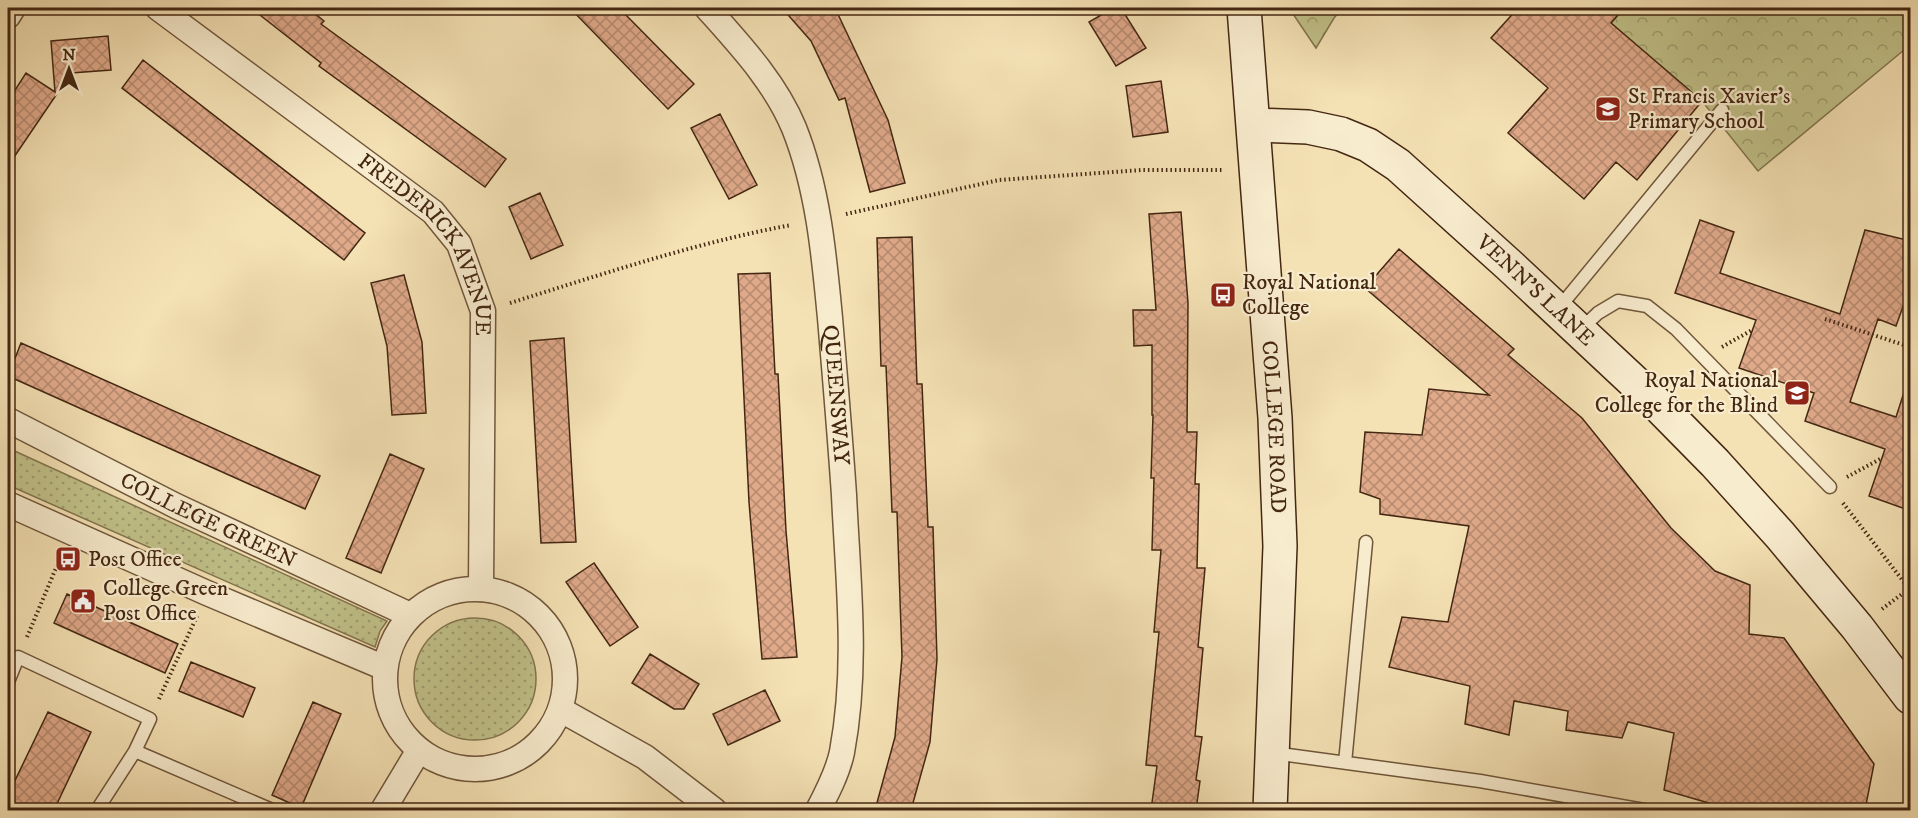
<svg xmlns="http://www.w3.org/2000/svg" width="1918" height="818" font-family="'IM FELL DW Pica',serif">
<style>
.grass{fill:url(#grass-dots);stroke:#82744e;stroke-width:1.5}
.park{fill:url(#park-crowns);stroke:#82744e;stroke-width:1.5}
.building{fill:url(#building-cross-hatch);stroke:#442712;stroke-width:1.5}
.lines{fill:none;stroke-linecap:round;stroke-linejoin:round}
.lane-casing{stroke:#70563a;stroke-width:15}
.street-casing{stroke:#70563a;stroke-width:27}
.secondary-casing{stroke:#442712;stroke-width:36}
.path{stroke:#442712;stroke-width:4;stroke-dasharray:1.5 3;stroke-linecap:butt}
.lane{stroke:#f8ecce;stroke-width:12}
.street{stroke:#f8ecce;stroke-width:24}
.secondary{stroke:#f8ecce;stroke-width:33}
.labels{text-anchor:middle;dominant-baseline:central;stroke-width:4.5;stroke-linejoin:round;paint-order:stroke}
.poi-label{font-size:22px;fill:#442712;stroke:#f8ecce;text-anchor:start}
.street-label{font-size:22px;fill:#442712;stroke:#f8ecce}
</style>
<defs>
<pattern id="grass-dots" width="8" height="8" patternUnits="userSpaceOnUse" patternTransform="scale(1.5)"><rect width="8" height="8" fill="#c1c189"/><path d="M2 2h.1M6 6h.1" fill="none" stroke="#9e9d6f" stroke-width="1.8" stroke-linecap="round"/></pattern>
<pattern id="park-crowns" width="20" height="18" patternUnits="userSpaceOnUse" patternTransform="scale(1.5)"><rect width="20" height="18" fill="#c1c189"/><path d="M2 6a3 3 0 1 1 6 0M12 15a3 3 0 1 1 6 0" fill="none" stroke="#9e9d6f"/></pattern>
<pattern id="building-cross-hatch" width="8" height="8" patternUnits="userSpaceOnUse" patternTransform="scale(1.5)"><rect width="8" height="8" fill="#dfa98a"/><path d="M0 0l8 8M0 8l8-8" fill="none" stroke="#b68a6f"/></pattern>
</defs>
<rect width="100%" height="100%" fill="#f4e1b4"/>
<filter id="stains"><feTurbulence type="fractalNoise" baseFrequency=".00333" numOctaves="4"/><feColorMatrix values="0 0 0 0 .2 0 0 0 0 .09 0 0 0 0 .02 0 0 0 .5 -.17"/></filter>
<radialGradient id="worn" r=".72"><stop offset=".6" stop-color="#630" stop-opacity="0"/><stop offset="1" stop-color="#630" stop-opacity=".3"/></radialGradient>
<!-- grass -->
<path class="grass" d="M8 448 387 621 380 631 375 647 8 485Z
M414 679a61 61 0 1 1 122 0a61 61 0 1 1-122 0Z"/>
<!-- park -->
<path class="park" d="M1289 8H1343L1334 18 1316 48Z
M1624 8H1910V45L1758 171 1702 101 1611 23Z"/>
<!-- building -->
<path class="building" d="M251 8H308L324 21 321 24 506 159 485 187 319 66 321 63Z
M570 8H619L694 84 668 109Z
M782 8H835L888 120 905 183 870 192 845 98 839 100 811 41Z
M1113 8H1121L1146 48 1116 66 1089 22Z
M1518 8H1624L1611 23 1702 101 1637 180 1616 162 1584 199 1508 133 1548 88 1491 38Z
M108 36 111 70 71 73 8 166V101L26 73 55 92 51 41Z
M143 60 365 233 344 260 122 88Z
M1161 81 1168 132 1133 137 1126 86Z
M720 114 757 185 729 199 691 128Z
M540 193 563 245 531 259 509 207Z
M1181 212 1188 303 1187 432H1197L1195 484H1199L1197 568H1205L1198 647 1203 648 1195 736 1202 737 1196 780 1200 781 1196 810H1151L1157 766 1146 765 1159 632H1154L1161 550H1152L1154 478H1151L1153 415H1152V345L1134 346 1133 310H1156L1149 214Z
M1700 220 1734 232 1720 273 1840 314 1865 230 1911 241V284L1896 326 1878 319 1850 402 1896 417 1906 386 1911 387V511L1869 496 1885 449 1805 421 1814 393 1739 368 1756 320 1675 293Z
M912 237 917 384H922L928 527H933L937 659 930 742 911 810H875L895 737 902 657 897 512H892L886 366H881L877 238Z
M1399 249 1514 349 1508 355 1582 418 1671 528 1715 571 1750 585 1749 634 1784 638 1874 764 1865 810H1717L1712 804 1664 790 1674 733 1628 722 1622 738 1566 730 1568 711 1514 701 1509 735 1465 724 1470 686 1389 667 1402 617 1448 622 1469 526 1380 514V499L1360 492 1365 432 1422 435 1429 389 1489 395 1365 288Z
M770 273 775 374H778L786 531 797 657 762 659 749 502 738 274Z
M404 275 422 342 426 413 392 415 387 346 371 283Z
M564 338 576 542 541 543 530 341Z
M21 343 320 476 305 509 8 376Z
M390 454 424 469 381 573 346 558Z
M594 563 638 627 610 646 566 582Z
M67 594 178 644 165 673 54 623Z
M650 654 699 684 684 709H674L632 683Z
M191 662 255 688 243 717 179 691Z
M765 690 780 721 728 745 713 714Z
M313 702 341 714 301 808 272 795Z
M48 712 91 732 54 810H8V795Z"/>
<g class="lines">
<defs>
<path id="lane" d="M1558 309 1722 110
M1580 330 1598 313 1618 301 1647 306 1676 329 1830 487
M8 682 18 657 150 719 135 751 272 810
M1273 753 1480 781 1644 810
M1345 763 1366 542
M97 810 135 751"/>
<g id="street">
<path id="s1" d="M158 8 433 212 459 244 483 311 481 588"/>
<path id="s2" d="M707 8C739 44 775 82 794 128 818 188 824 254 830 318 835 377 840 436 844 495 848 581 858 666 842 752 838 772 827 793 818 810"/>
<path d="M8 16 13 8"/>
<path id="s3" d="M8 420 176 506 410 615"/>
<path d="M8 504 207 593 385 668"/>
<circle cx="475" cy="679" r="90"/>
<path d="M561 710 645 757 714 810"/>
<path d="M383 810 419 750"/>
</g>
<g id="secondary">
<path id="s4" d="M1244 8 1275 418 1280 546 1270 810"/>
<path id="s5" d="M1254 125 1308 127 1341 134 1368 145 1398 165 1509 265 1647 394 1715 463 1780 535 1857 627 1910 697"/>
</g>
</defs>
<!-- lane casing -->
<use href="#lane" class="lane-casing"/>
<!-- street casing -->
<use href="#street" class="street-casing"/>
<!-- secondary casing -->
<use href="#secondary" class="secondary-casing"/>
<!-- path -->
<path class="path" d="M846 214 999 180 1142 170H1224
M510 303C603 274 695 243 791 225
M1825 319 1910 347
M1722 347 1752 330
M1847 477 1882 458
M1843 503 1910 590
M1882 609 1910 588
M27 637 61 556
M159 699 197 616"/>
<!-- lane -->
<use href="#lane" class="lane"/>
<!-- street -->
<use href="#street" class="street"/>
<!-- secondary -->
<use href="#secondary" class="secondary"/>
</g>
<!-- icons -->
<defs>
<symbol id="school-square" viewBox="-11 -11 22 22"><rect x="-9" y="-9" width="18" height="18" rx="4" fill="#8f2418" stroke="#f8ecce"/><path d="M0-5L7-2L0 1L-7-2ZM-4 1L0 2.5L4 1V4Q0 6-4 4Z" fill="#fff"/></symbol>
<symbol id="bus-square" viewBox="-11 -11 22 22"><rect x="-9" y="-9" width="18" height="18" rx="4" fill="#8f2418" stroke="#f8ecce"/><path d="M-5-6H5V4H4V6H2V4H-2V6H-4V4H-5ZM-3.5-4V0h7V-4ZM-3.5 1.2v1.5H-2V1.2ZM2 1.2v1.5H3.5V1.2Z" fill="#fff"/></symbol>
<symbol id="university-square" viewBox="-11 -11 22 22"><rect x="-9" y="-9" width="18" height="18" rx="4" fill="#8f2418" stroke="#f8ecce"/><path d="M0-5L7-2L0 1L-7-2ZM-4 1L0 2.5L4 1V4Q0 6-4 4Z" fill="#fff"/></symbol>
<symbol id="civic-square" viewBox="-11 -11 22 22"><rect x="-9" y="-9" width="18" height="18" rx="4" fill="#8f2418" stroke="#f8ecce"/><path d="M-.6-6.5H3V-4.5H.6V-3L4-1V1h2V6H-6V1h2V-1L-.6-3ZM-1.2 2.5V6h2.4V2.5Z" fill="#fff"/></symbol>
</defs>
<g fill-rule="evenodd">
<use href="#school-square" x="1593" y="94" width="30" height="30"/>
<use href="#bus-square" x="1208" y="280" width="30" height="30"/>
<use href="#university-square" x="1782" y="378" width="30" height="30"/>
<use href="#bus-square" x="53" y="544" width="30" height="30"/>
<use href="#civic-square" x="68" y="586" width="30" height="30"/>
</g>
<g class="labels">
<!-- poi labels -->
<g class="poi-label">
<text x="1628" y="96">St Francis Xavier's<tspan x="1628" dy="25">Primary School</tspan></text>
<text x="1242" y="282">Royal National<tspan x="1242" dy="25">College</tspan></text>
<text x="1778" y="380" text-anchor="end">Royal National<tspan x="1778" dy="25">College for the Blind</tspan></text>
<text x="88" y="559">Post Office</text>
<text x="103" y="588">College Green<tspan x="103" dy="25">Post Office</tspan></text>
</g>
<!-- street labels -->
<g class="street-label">
<text stroke="none"><textPath href="#s1" startOffset="366">FREDERICK AVENUE</textPath></text>
<text stroke="none"><textPath href="#s5" startOffset="339">VENN'S LANE</textPath></text>
<text stroke="none"><textPath href="#s2" startOffset="420">QUEENSWAY</textPath></text>
<text stroke="none"><textPath href="#s4" startOffset="420">COLLEGE ROAD</textPath></text>
<text stroke="none"><textPath href="#s3" startOffset="224">COLLEGE GREEN</textPath></text>
</g>
</g>
<!-- margin -->
<rect width="1918" height="818" fill="none" stroke="#f4e1b4" stroke-width="30"/>
<rect x="9" y="9" width="1900" height="800" fill="none" stroke="#442712" stroke-width="3"/>
<rect x="15" y="15" width="1888" height="788" fill="none" stroke="#442712" stroke-width="1.5"/>
<!-- north arrow -->
<g transform="translate(69 69)" stroke="#f8ecce" stroke-width="4.5" paint-order="stroke">
<path d="M0-4.5L10 22L0 15L-10 22Z" fill="#442712"/>
<text y="-9" font-size="16" font-weight="bold" text-anchor="middle" fill="#442712">N</text>
</g>
<rect width="100%" height="100%" filter="url(#stains)"/>
<rect width="100%" height="100%" fill="url(#worn)"/>
</svg>
